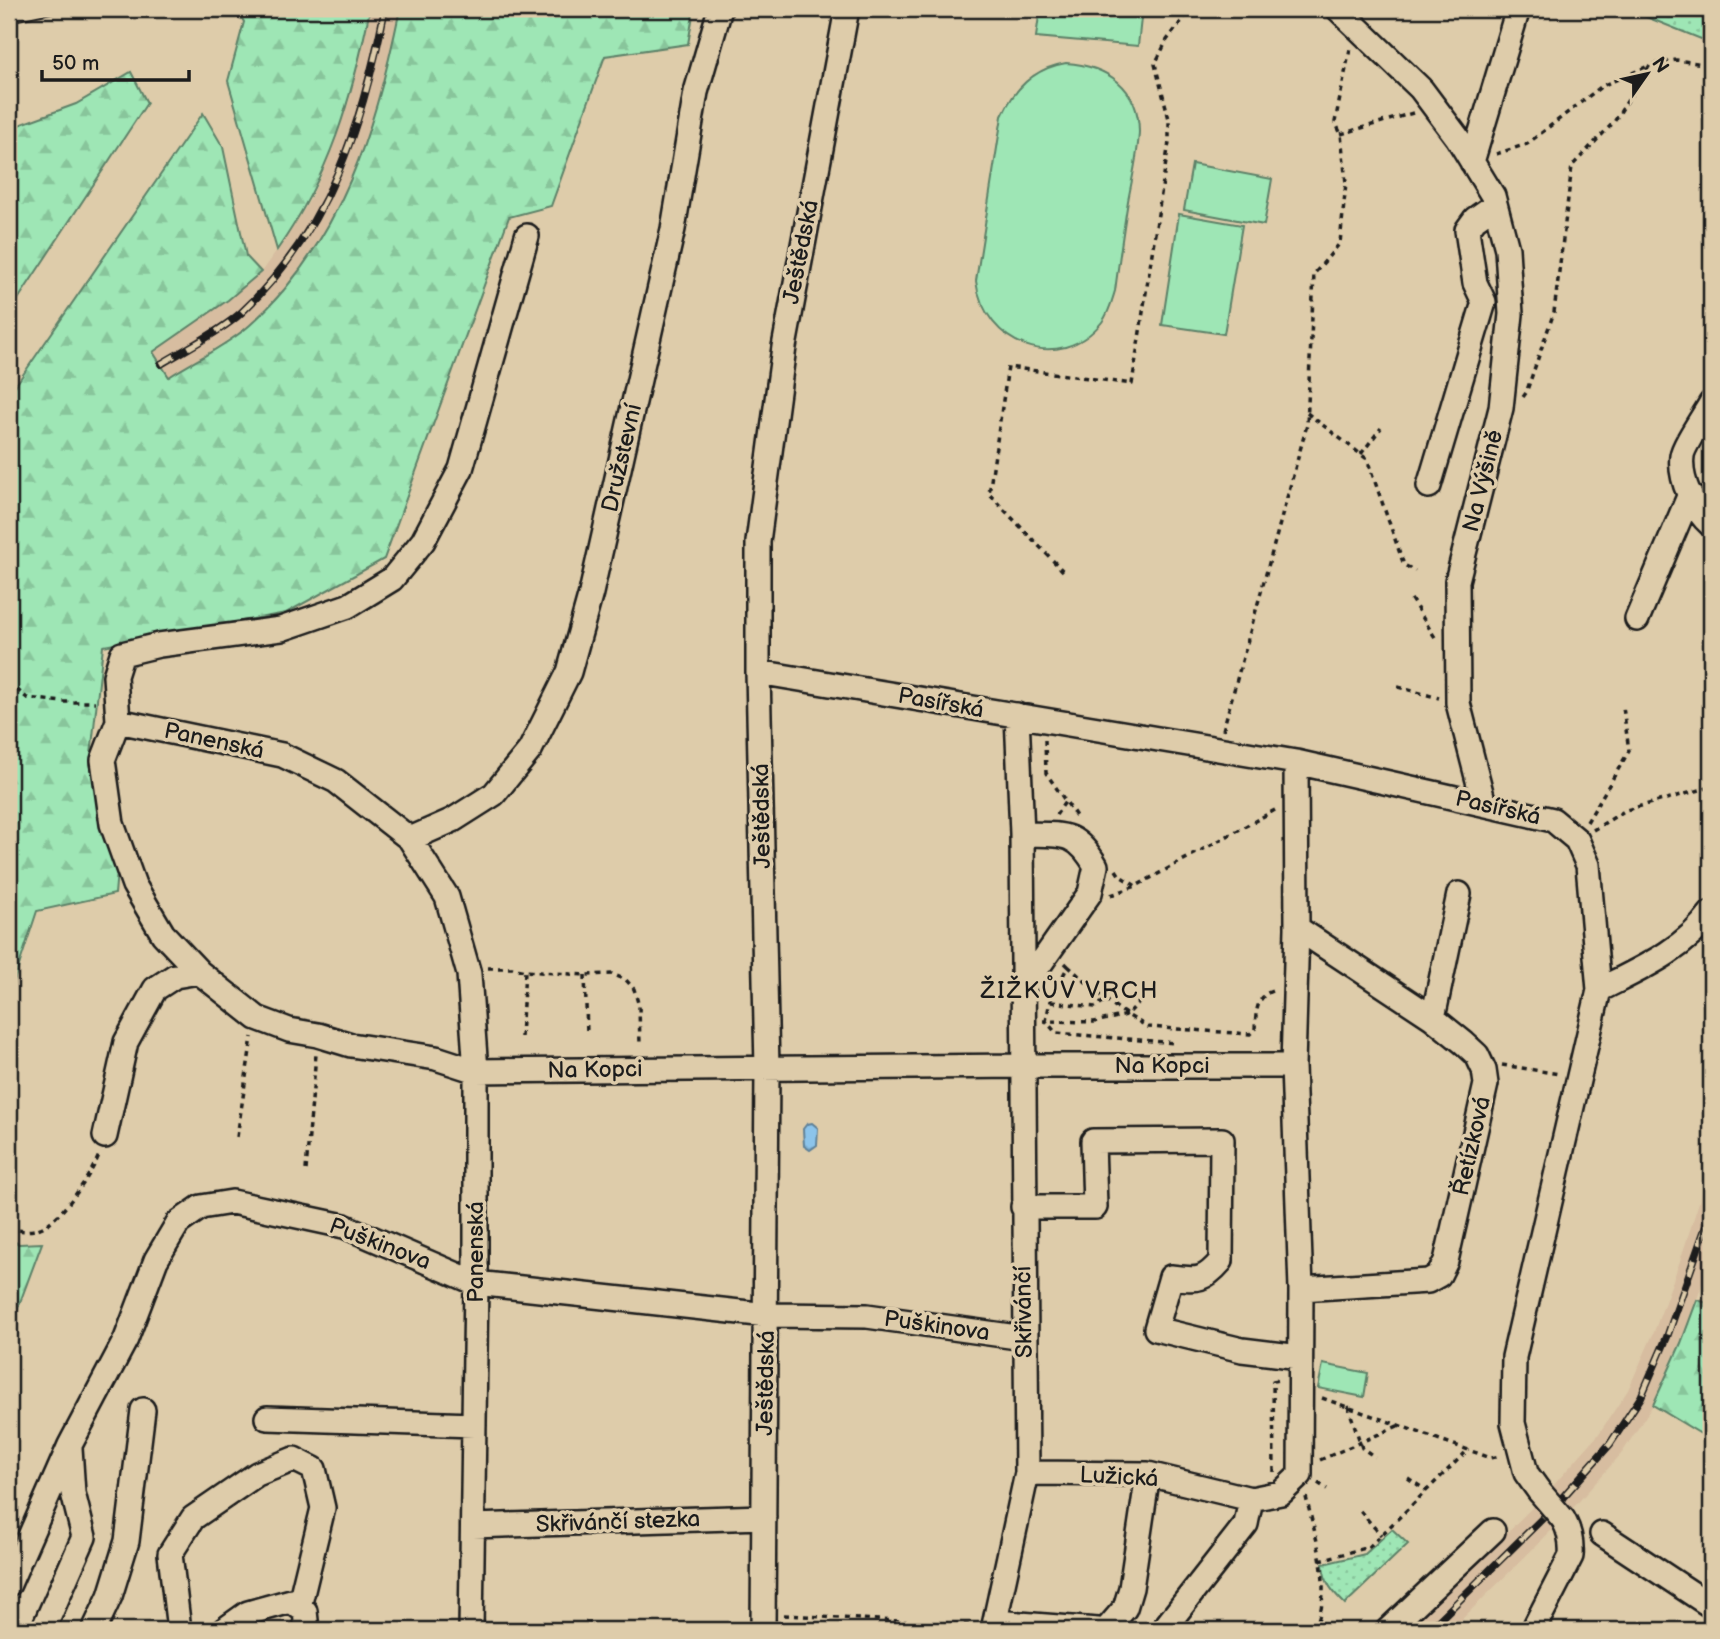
<svg xmlns="http://www.w3.org/2000/svg" width="1720" height="1639" font-family="'Balsamiq Sans',sans-serif">
<style>
.built{fill:#d7bda0}
.forest{fill:url(#forest-firs);stroke:#5d8168;stroke-width:2}
.park{fill:url(#park-dots);stroke:#5d8168;stroke-width:2}
.pitch{fill:#9ee6b5;stroke:#5d8168;stroke-width:2}
.water{fill:url(#water-ripples);stroke:#5f8198;stroke-width:2}
.lines{fill:none;stroke-linecap:round;stroke-linejoin:round}
.minor-casing{stroke:#1c1c1c;stroke-width:28}
.path{stroke:#1c1c1c;stroke-width:3.5;stroke-dasharray:5 5;stroke-linecap:butt}
.minor{stroke:#deccaa;stroke-width:23}
.tram{stroke:#1c1c1c;stroke-width:2}
.rail-casing{stroke:#1c1c1c;stroke-width:8}
.rail{stroke:#deccaa;stroke-width:5;stroke-dasharray:16;stroke-linecap:butt}
.minor-bridge-casing{stroke:#1c1c1c;stroke-width:28;stroke-linecap:butt}
.minor-bridge{stroke:#deccaa;stroke-width:23}
.labels{text-anchor:middle;dominant-baseline:central;stroke-width:7;stroke-linejoin:round;paint-order:stroke}
.street-label{font-size:23px;fill:#1c1c1c;stroke:#deccaa}
.neighbourhood-label{font-size:24px;letter-spacing:2px;fill:#1c1c1c;stroke:#deccaa}
</style>
<defs>
<pattern id="forest-firs" width="22" height="20" patternUnits="userSpaceOnUse" patternTransform="scale(1.75)"><rect width="22" height="20" fill="#9ee6b5"/><path d="M5 1l3.5 6h-7zM16 11l3.5 6h-7z" fill="#88c59b"/></pattern>
<pattern id="park-dots" width="8" height="8" patternUnits="userSpaceOnUse" patternTransform="scale(1.75)"><rect width="8" height="8" fill="#9ee6b5"/><path d="M2 2h.1M6 6h.1" fill="none" stroke="#88c59b" stroke-width="1.8" stroke-linecap="round"/></pattern>
<pattern id="water-ripples" width="26" height="14" patternUnits="userSpaceOnUse" patternTransform="scale(1.75)"><rect width="26" height="14" fill="#8cc4eb"/><path d="M2 4q2-2 4 0t4 0M15 11q2-2 4 0t4 0" fill="none" stroke="#78a8c9"/></pattern>
</defs>
<rect width="100%" height="100%" fill="#deccaa"/>
<filter id="ink" filterUnits="userSpaceOnUse"><feTurbulence type="fractalNoise" baseFrequency=".0143" numOctaves="2"/><feDisplacementMap in="SourceGraphic" scale="14" xChannelSelector="R" yChannelSelector="G"/><feConvolveMatrix kernelMatrix="1 2 1 2 8 2 1 2 1" color-interpolation-filters="sRGB"/></filter>
<g filter="url(#ink)">
<!-- built -->
<path class="built" d="M370 9H400L377 111 352 181 335 214 301 268 283 291 248 327 169 377 153 352 228 300 261 272 292 229 310 200 324 170 349 102Z
M1711 1165V1260L1681 1343 1653 1405 1622 1453 1566 1516 1451 1630H1408L1544 1496 1598 1435 1628 1390 1654 1332 1680 1261Z"/>
<!-- forest -->
<path class="forest" d="M236 9H370C352 98 330 175 277 250L228 81 244 22Z
M400 9H694L688 44 605 56 551 206 509 217 384 559 286 613 103 646 90 764 117 871 115 894 37 911 9 996V395L203 113 223 147 246 256 261 272 228 300 153 352 169 377C194 361 229 344 250 325 342 242 376 126 400 9Z
M131 72 147 103 9 313V114L16 126 76 104Z
M9 1239 19 1244 42 1243 9 1332Z
M1697 1300 1711 1304V1440L1653 1405 1681 1343Z"/>
<!-- park -->
<path class="park" d="M1629 9H1711V43L1629 10Z
M1392 1529 1408 1544 1345 1604C1333 1592 1324 1583 1323 1564L1365 1554Z"/>
<!-- pitch -->
<path class="pitch" d="M1040 9H1142L1138 46 1036 37Z
M1066 63C1107 66 1139 87 1139 132 1138 155 1132 179 1128 201 1123 231 1119 261 1115 291 1112 301 1109 313 1102 322 1059 375 984 345 976 281L1002 116C1015 87 1035 68 1066 63Z
M1192 164 1272 179 1264 225 1184 210Z
M1179 214 1242 225 1224 334 1162 325Z
M1323 1364 1368 1373 1364 1397 1318 1388Z"/>
<!-- water -->
<path class="water" d="M812 1123 818 1128 817 1145 810 1150 804 1146 803 1129 807 1124Z"/>
<g class="lines">
<defs>
<path id="minor" d="M1338 9 1421 89 1457 137 1493 196 1507 249 1511 314 1501 408 1457 581 1458 703 1484 804
M1472 162 1518 9
M527 236 461 469 423 541 392 579 348 606 281 629 159 645 122 654 115 676 118 721 103 760 112 824 134 885 163 934 199 972 257 1018 289 1030 318 1035 351 1045 436 1058 476 1071 1022 1066H1293
M1711 403C1705 414 1683 446 1682 456 1679 480 1694 510 1711 525
M1429 486 1484 302 1475 283 1467 230 1475 219 1495 205
M1637 619 1690 494
M758 672 1296 762 1553 820 1577 840 1588 865 1599 990 1514 1357 1513 1423 1526 1473 1539 1491
M118 721 282 755 336 781 410 839 447 897 469 974 476 1071V1283L471 1630
M410 839 453 820 494 794 530 750 569 672 591 593 673 229 696 92 720 9
M1297 928 1433 1018 1464 1043 1477 1055 1484 1070 1486 1084 1446 1261 1439 1275 1428 1281 1301 1289
M1022 990 1090 893 1096 866C1075 829 1060 835 1022 834
M1599 990C1640 969 1683 951 1711 913
M1433 1018 1459 894
M105 1136 126 1042 155 989 175 976 199 972
M1023 1207H1095L1093 1141 1222 1140 1221 1261C1203 1282 1197 1280 1171 1277L1156 1329 1242 1350 1300 1357
M267 1418 474 1425
M1027 1473 1148 1474 1251 1499 1281 1493 1300 1475 1301 1289 1293 1066 1297 928 1296 762
M473 1526 764 1517
M1602 1534 1711 1606
M9 1584 70 1445 126 1339 156 1260 178 1223 201 1207 232 1202 344 1226 476 1283 767 1315 867 1316 1024 1338
M995 1622 1098 1630
M43 1630 84 1537 73 1493 70 1448
M94 1630 110 1596 127 1541 143 1410
M179 1630 170 1554 193 1518 257 1474 294 1459 314 1469 323 1508 299 1607
M224 1630 248 1613 291 1601 305 1611 307 1630
M763 1630 767 1068 758 672V542L784 347 847 9
M993 1630 1027 1473 1022 834 1017 715
M1106 1630 1125 1608 1131 1588 1148 1474
M1163 1630 1246 1524 1251 1499
M1388 1630 1493 1531
M1533 1630 1571 1556C1572 1542 1570 1531 1563 1519"/>
</defs>
<!-- minor casing -->
<use href="#minor" class="minor-casing"/>
<!-- path -->
<path class="path" d="M1708 9 1711 20
M1341 134 1413 113
M1496 154 1527 144 1602 86 1648 66
M1523 397 1526 393 1554 312 1572 166 1614 122 1650 65 1676 60 1711 65
M1307 413 1367 459 1404 565 1415 571
M1361 454 1381 428
M1063 571 989 494 1008 367 1132 384 1169 142V119L1155 64 1167 40 1191 9
M1411 599 1436 639
M9 683 27 698 63 702H95
M1398 687 1439 698
M1223 730 1307 425 1314 274 1340 243 1346 183 1341 134 1335 122 1350 49
M1045 740 1046 773 1078 819
M1056 815 1065 802
M1587 822 1629 751 1623 707
M1593 830 1626 810 1711 787
M1116 870 1120 876 1136 886
M1111 895 1136 886 1275 810
M1065 963 1068 966 1050 1001 1046 1021 1094 1022 1127 1015 1141 1000
M1068 966 1106 1000 1127 1015 1148 1027 1250 1034 1255 1029C1256 1012 1256 994 1276 990
M488 968H512L525 971 585 975 612 974 626 980 634 989 639 1006 640 1045
M585 975 587 1034
M1051 1002 1095 1007 1106 1000
M1043 1021H1046L1056 1033 1176 1043
M521 1037 525 971
M1502 1065 1560 1074
M237 1137 252 1037
M306 1170 316 1054
M9 1228C20 1232 36 1232 46 1225 64 1214 91 1175 99 1155
M1322 1398 1491 1458 1500 1456
M1348 1406 1362 1448 1375 1457
M1320 1460 1400 1425
M1274 1472 1273 1381 1279 1380
M1408 1478 1427 1491
M1318 1483 1327 1489
M1306 1497C1316 1540 1334 1588 1314 1630
M1360 1511 1381 1535
M1320 1560 1369 1547 1469 1449
M784 1615 972 1625"/>
<!-- minor -->
<use href="#minor" class="minor"/>
<!-- tram -->
<path class="tram" d="M9 22 70 9"/>
<defs>
<path id="rail" d="M161 364C184 350 223 330 242 312 330 229 362 124 385 9
M1429 1630 1555 1506 1610 1444 1641 1397 1667 1337 1711 1212"/>
</defs>
<!-- rail casing -->
<use href="#rail" class="rail-casing"/>
<!-- rail -->
<use href="#rail" class="rail"/>
<defs>
<path id="minor-bridge" d="M1539 1491 1563 1519"/>
</defs>
<!-- minor-bridge casing -->
<use href="#minor-bridge" class="minor-bridge-casing"/>
<!-- minor-bridge -->
<use href="#minor-bridge" class="minor-bridge"/>
</g>
</g>
<g class="labels">
<!-- street labels -->
<g class="street-label">
<text transform="translate(801 252) rotate(-79)">Ještědská</text>
<text transform="translate(622 458) rotate(-77)">Družstevní</text>
<text transform="translate(1483 481) rotate(-76)">Na Výšině</text>
<text transform="translate(941 703) rotate(10)">Pasířská</text>
<text transform="translate(214 741) rotate(12)">Panenská</text>
<text transform="translate(1498 808) rotate(13)">Pasířská</text>
<text transform="translate(762 816) rotate(-91)">Ještědská</text>
<text x="1162" y="1066">Na Kopci</text>
<text transform="translate(595 1070) rotate(-1)">Na Kopci</text>
<text transform="translate(1472 1146) rotate(-77)">Řetízková</text>
<text transform="translate(380 1244) rotate(21)">Puškinova</text>
<text transform="translate(476 1252) rotate(-90)">Panenská</text>
<text transform="translate(1024 1312) rotate(-91)">Skřivánčí</text>
<text transform="translate(937 1326) rotate(8)">Puškinova</text>
<text transform="translate(766 1383) rotate(-89)">Ještědská</text>
<text transform="translate(1119 1477) rotate(3)">Lužická</text>
<text transform="translate(618 1522) rotate(-2)">Skřivánčí stezka</text>
</g>
<!-- neighbourhood labels -->
<g class="neighbourhood-label">
<text x="1070" y="990">ŽIŽKŮV VRCH</text>
</g>
</g>
<!-- margin -->
<rect width="1720" height="1639" fill="none" stroke="#deccaa" stroke-width="35"/>
<rect x="18" y="18" width="1685" height="1604" fill="none" stroke="#1c1c1c" stroke-width="2.5" filter="url(#ink)"/>
<!-- north arrow -->
<g transform="translate(1647 74) rotate(56)" stroke="#deccaa" stroke-width="5" paint-order="stroke">
<path d="M0-5L12 26L0 18L-12 26Z" fill="#1c1c1c"/>
<text y="-10" font-size="19" font-weight="bold" text-anchor="middle" fill="#1c1c1c">N</text>
</g>
<!-- scale -->
<path d="M42 70v10h147v-10" fill="none" stroke="#1c1c1c" stroke-width="3.5"/>
<text x="52" y="70" font-size="21" fill="#1c1c1c" stroke="#deccaa" stroke-width="5" paint-order="stroke">50 m</text>
</svg>
